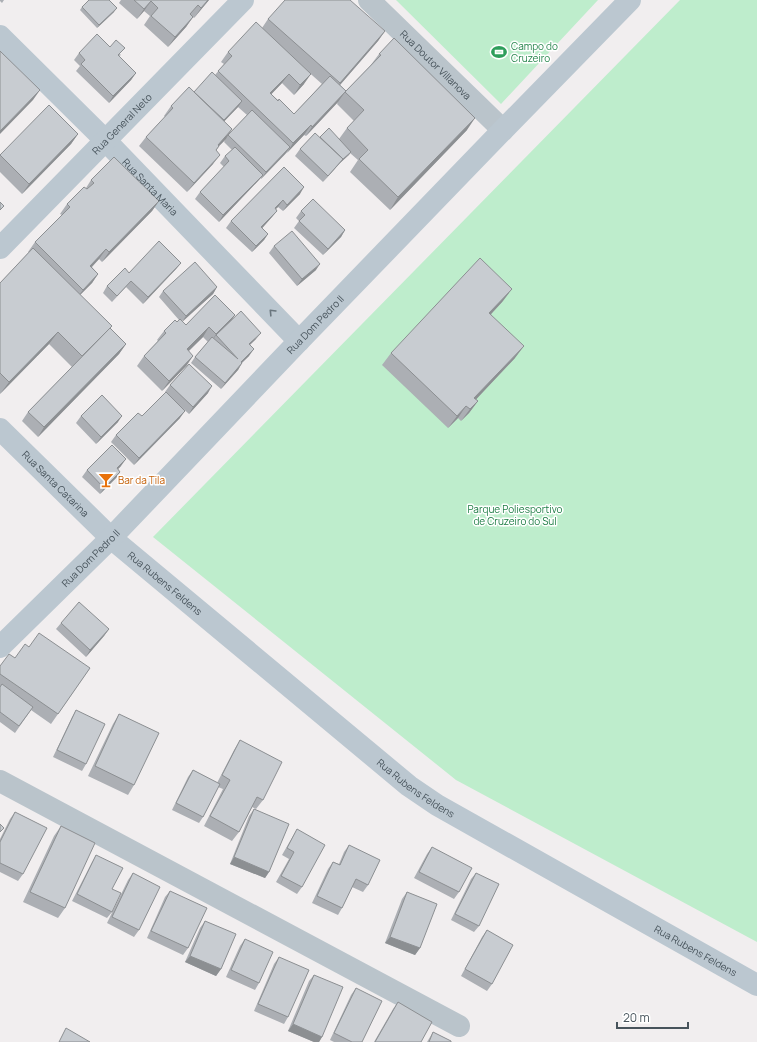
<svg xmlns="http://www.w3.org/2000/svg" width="757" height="1042" font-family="Manrope,sans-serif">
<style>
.green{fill:#beedcc}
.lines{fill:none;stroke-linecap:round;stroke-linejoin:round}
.street{stroke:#bac4cb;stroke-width:22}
.secondary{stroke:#bbc7d0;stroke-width:22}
.wall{fill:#acafb4;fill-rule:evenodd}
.shaded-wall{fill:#8c8f92}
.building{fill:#c8ccd1;stroke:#8c8f92}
.oneway{stroke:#6a767e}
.labels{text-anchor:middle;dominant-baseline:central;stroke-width:3;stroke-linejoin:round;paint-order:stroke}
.leisure-label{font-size:10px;fill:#27864d;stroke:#fff;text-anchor:start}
.street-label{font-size:10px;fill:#47535b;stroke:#fff}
.food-label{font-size:10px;fill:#c56008;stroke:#fff;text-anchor:start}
.park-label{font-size:10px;fill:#1a7b42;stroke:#fff}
</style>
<rect width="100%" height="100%" fill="#f1eeef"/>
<!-- green -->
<path class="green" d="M396 0H598L501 104Z
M680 0H757V942L456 780 153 537Z"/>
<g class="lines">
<!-- street -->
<g class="street">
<path id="s1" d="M369 0 503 130"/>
<path d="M0 781 459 1026"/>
</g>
<!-- secondary -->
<g class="secondary">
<path id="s2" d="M0 36 105 140 299 341"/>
<path id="s3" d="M0 248 243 0"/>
<path id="s4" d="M0 429 111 538 409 786 437 805 757 985"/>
<path id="s5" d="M0 647 111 538 299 341 503 130 630 0"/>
</g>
</g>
<!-- wall -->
<path class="wall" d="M0 0H4L2 3 0 1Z
M121 0H209L194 18 191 15H190L193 17 186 27 168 47 144 25 150 16 144 11 137 19 119 3Z
M82 7 114 12 97 28 80 10Z
M268 19 385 31 378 41 340 85 346 91 370 66 379 54 467 130 390 210 350 172 358 160 350 153 340 163 323 182 295 156 300 149 320 137 339 139 347 128 354 121 337 104 338 102 306 136 304 135 261 179V178L258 181 219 222 195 199 200 192 224 167 220 163 225 156 232 150 224 142 228 135 247 115 238 107 224 121 226 139 219 146 216 151 213 164 187 192 139 146 146 137 165 117 164 116 171 106 194 92 215 75 224 64 221 62 228 52 262 28ZM295 60 322 84 294 114 278 100 271 94 282 83 294 95 304 84Z
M110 47 121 55 119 56 136 73 131 80 109 103 76 71 80 66 74 60 79 53Z
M78 134 71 144 22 194 0 172V155Z
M284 167 300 194 283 211 278 207 276 209 277 211 272 217 262 228 268 234 264 240 252 252 226 228 231 221Z
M91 180 159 201 152 211 102 262 99 259 92 267 98 274 92 283 80 295 112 326 110 328 126 344 119 354 38 437 22 421 28 412 72 367 49 344 0 394V283L29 252H28L35 242 62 215 60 214 67 204 86 188Z
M301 211 345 230 341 237 323 255 294 228 299 221 296 218Z
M274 246 316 270 297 286 269 253Z
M181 263 176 269 143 304 126 287 112 302 103 293 107 286 129 273Z
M217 287 213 294 182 321 186 325 235 315 232 320 256 339 250 345 249 356 242 363 238 370 221 389 191 363 195 357 208 342 203 337 189 351 187 365 162 391 137 366 144 356 158 341 157 340 164 331 179 320 159 297 163 291Z
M503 301 491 314 515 358 476 399 478 401 469 413 461 421 458 418 448 428 382 365 391 353Z
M170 385 208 393 189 414 178 404 180 418 134 465 111 442 116 435 142 416 166 393 165 392Z
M81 416 118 422 96 444 76 423Z
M121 466 118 469 120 472 116 478 100 494 82 477 87 470Z
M61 623 109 629 104 636 86 657 56 629Z
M29 647 90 668 51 724 31 710 15 733 0 722V666L15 658Z
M76 710 86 764 82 771 53 757 72 717Z
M119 714 134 785 128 795 88 776 113 724Z
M240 740 263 800 256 809 252 807 239 832 232 841 204 826 223 789 218 787 203 817 199 823 172 810 188 777 193 770 217 783 234 750Z
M254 809 269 872 265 878 230 864 249 816Z
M15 812 23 874 18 881 0 872V839L10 819Z
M61 826 65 908 58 918 23 902 54 836Z
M297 829 302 887 297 894 276 882 289 859 282 855 293 836Z
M349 845 368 885 363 892 352 887 342 908 338 915 312 903 328 869 333 862 339 864 344 852Z
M432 847 459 892 454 899 414 878 427 854Z
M96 855 112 912 107 918 72 901 92 862Z
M133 873 139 930 134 937 107 923 128 880Z
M476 873 479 926 474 932 451 920 471 879Z
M170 891 188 948 183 955 147 938 165 897Z
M407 892 420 948 415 955 385 943 402 899Z
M205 921 221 969 216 976 185 962 200 928Z
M487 930 492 984 487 991 461 976 482 937Z
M245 939 259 983 255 990 226 977 240 946Z
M279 957 288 1017 284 1024 254 1011 274 964Z
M314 975 322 1037 319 1042H314L288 1031 309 981Z
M356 988 362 1042H334L330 1040 351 995Z
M398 1002 421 1042H374L393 1009Z
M433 1032 451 1042H427Z"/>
<!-- shaded-wall -->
<path class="shaded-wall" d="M208 0H209L194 18 201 8Z
M151 1 144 11 137 19 144 9Z
M117 8 114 12 97 28 99 25Z
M193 17 186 27 168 47 175 37Z
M385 31 378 41 333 93 340 83Z
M136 73 131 80 109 103 113 96Z
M289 74 282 83 263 103 270 93Z
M311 74 304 84 294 95 300 85Z
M40 90 33 100 0 134V131Z
M345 92 338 102 306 136 312 127Z
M242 101 238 107 217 129 222 122Z
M475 118 467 130 390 210 398 197Z
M311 125 304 135 287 153 293 143Z
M232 129 226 139 211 154 218 145Z
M78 134 71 144 22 194 29 184Z
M290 147 285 154 261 179 266 172Z
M351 152 349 155 340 163 323 182 328 176 341 161Z
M220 155 213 164 187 192 194 183Z
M263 175 258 181 219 222 223 215Z
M304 187 300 194 283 211 287 205Z
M283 200 278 207 270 214 275 208Z
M159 201 152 211 102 262 109 252Z
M277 211 272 217 257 234 261 227Z
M345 230 341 237 323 255 328 249Z
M268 234 264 240 252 252 256 246Z
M106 249 99 259 84 275 90 266Z
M181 263 176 269 143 304 148 297Z
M320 264 316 270 297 286 302 279Z
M98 274 92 283 76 299 83 290Z
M217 287 213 294 181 323 186 316Z
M512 289 503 301 481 325 489 313Z
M235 315 228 325 216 335 210 344 216 334Z
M209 327 203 337 180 359 187 349Z
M58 332 49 344 0 394 9 382Z
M261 333 256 339 244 350 249 344Z
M126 344 119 354 38 437 44 427Z
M524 346 515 358 468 408 474 398Z
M254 349 249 356 236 368 241 362Z
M193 356 187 365 162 391 169 381Z
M242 363 238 370 221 389 225 383Z
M212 386 208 393 189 414 193 407Z
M478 401 469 413 461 421 470 409Z
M466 406 458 418 448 428 457 416Z
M185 411 180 418 134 465 139 458Z
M122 416 118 422 96 444 101 437Z
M126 459 121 466 112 475 117 468Z
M120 472 116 478 100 494 104 488Z
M109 629 104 636 86 657 90 650Z
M234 857 269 872 265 878 230 864Z
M390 937 420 948 415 955 385 943Z
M190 956 221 969 216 976 185 962Z
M293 1024 322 1037 319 1042H314L288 1031Z"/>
<!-- building -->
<path class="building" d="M89 0H109L117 8 99 25 82 7Z
M134 0H208L201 8 198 5 190 14 193 17 175 37 151 16 158 8 151 1 144 9Z
M285 0H350L385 31 340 83 268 19Z
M256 22 311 74 300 85 289 74 270 93 278 101 279 99 294 114 330 76 346 91 312 127 311 125 293 143 218 71 232 56 228 52Z
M97 34 110 47 116 40 125 48 118 55 136 73 113 96 81 64 85 60 79 53Z
M394 38 475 118 398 197 359 159 368 150 347 128 364 110 345 92 381 55 379 54Z
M0 51 40 90 0 131Z
M212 72 242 101 224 120 194 92Z
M189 87 232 129 218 145 219 146 216 150 220 155 194 183 146 137 173 108 171 106Z
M49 105 78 134 29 184 0 155Z
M252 110 290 147 266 172 228 135Z
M329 128 351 152 342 160 343 159 320 137Z
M315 133 343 159 328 176 300 149Z
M235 147 263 175 223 215 200 192 229 161 225 156Z
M114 157 159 201 109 252 106 249 90 266 98 274 83 290 35 242 70 207 67 204 84 187 87 189 94 183 91 180Z
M284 167 304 187 287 205 283 200 275 208 277 211 261 227 268 234 256 246 231 221Z
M313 199 345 230 328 249 299 221 305 215 301 211Z
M0 202 4 206 0 210Z
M292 231 320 264 302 279 274 246Z
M159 241 181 263 148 297 131 281 117 296 107 286 125 268 129 273Z
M33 248 112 326 82 356 58 332 9 382 0 373V283Z
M480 258 512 289 489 313 524 346 474 398 478 401 470 409 466 406 457 416 391 353Z
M195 262 217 287 186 316 163 291Z
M215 295 235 315 216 334 209 327 187 349 193 356 169 381 144 356 166 333 164 331 175 320 177 322 180 319 186 325Z
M241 311 261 333 249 344 254 349 241 362 242 363 225 383 195 357 212 337 238 359 216 335Z
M110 328 126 344 44 427 28 412Z
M189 364 212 386 193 407 170 385Z
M166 392 185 411 139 458 116 435 138 413 142 416Z
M102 395 122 416 101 437 81 416Z
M112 445 126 459 117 468 120 472 104 488 87 470Z
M79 602 109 629 90 650 61 623Z
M39 633 90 668 58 714 0 674V666L9 654 15 658 25 644 29 647Z
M2 684 33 707 19 726 0 712V687Z
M76 710 105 724 86 764 57 750Z
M119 714 159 733 134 785 95 766Z
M240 740 282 762 263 800 257 797 239 832 210 816 230 780 222 775Z
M193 770 220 784 203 817 176 803Z
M254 809 289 824 269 872 234 857Z
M15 812 47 828 23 874 0 863V842Z
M0 824 4 828 0 832Z
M61 826 95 843 65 908 30 892Z
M297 829 325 845 302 887 281 876 294 852 287 848Z
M349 845 380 860 368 885 356 879 342 908 317 896 333 862 340 865Z
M432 847 472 868 459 892 419 872Z
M96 855 123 868 112 889 121 893 112 912 77 894Z
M133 873 160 887 139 930 112 917Z
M476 873 499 884 479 926 455 914Z
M170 891 207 908 188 948 151 931Z
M407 892 437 904 420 948 390 937Z
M205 921 236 934 221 969 190 956Z
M487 930 513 945 492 984 465 969Z
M245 939 273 952 259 983 231 970Z
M279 957 309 970 288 1017 258 1004Z
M314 975 343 987 322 1037 293 1024Z
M356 988 382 1001 362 1042H352L334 1033Z
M398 1002 432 1022 421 1042H375Z
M66 1028 90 1042H59Z
M433 1032 451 1041V1042H429Z"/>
<!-- one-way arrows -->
<defs><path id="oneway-chevron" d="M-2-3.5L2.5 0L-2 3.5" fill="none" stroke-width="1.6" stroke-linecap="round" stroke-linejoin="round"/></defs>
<use class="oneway" href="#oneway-chevron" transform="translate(272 312) rotate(-134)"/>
<!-- icons -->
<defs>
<symbol id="stadium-bare" viewBox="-9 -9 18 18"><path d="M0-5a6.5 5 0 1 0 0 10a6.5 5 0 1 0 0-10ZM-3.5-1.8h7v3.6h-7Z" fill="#2e9e5b" stroke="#fff" stroke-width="2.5" paint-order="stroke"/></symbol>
<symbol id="bar-bare" viewBox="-9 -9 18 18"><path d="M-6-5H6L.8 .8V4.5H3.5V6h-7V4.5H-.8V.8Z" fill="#e8710a" stroke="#fff" stroke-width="2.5" paint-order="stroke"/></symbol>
</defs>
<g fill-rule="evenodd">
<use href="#stadium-bare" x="488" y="41" width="22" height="22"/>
<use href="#bar-bare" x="95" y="469" width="22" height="22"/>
</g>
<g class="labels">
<!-- leisure labels -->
<g class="leisure-label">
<text x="511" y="46">Campo do<tspan x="511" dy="12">Cruzeiro</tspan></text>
</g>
<!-- street labels -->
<g class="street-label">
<text stroke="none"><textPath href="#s1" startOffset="93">Rua Doutor Villanova</textPath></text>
<text stroke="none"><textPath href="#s3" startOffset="174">Rua General Neto</textPath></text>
<text stroke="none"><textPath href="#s2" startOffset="213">Rua Santa Maria</textPath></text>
<text stroke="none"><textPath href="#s5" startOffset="451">Rua Dom Pedro II</textPath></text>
<text stroke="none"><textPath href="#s4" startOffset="78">Rua Santa Catarina</textPath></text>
<text stroke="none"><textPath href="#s5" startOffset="127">Rua Dom Pedro II</textPath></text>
<text stroke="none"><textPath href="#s4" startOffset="226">Rua Rubens Feldens</textPath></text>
<text stroke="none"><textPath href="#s4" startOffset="550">Rua Rubens Feldens</textPath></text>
<text stroke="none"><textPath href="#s4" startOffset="874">Rua Rubens Feldens</textPath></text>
</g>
<!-- food labels -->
<g class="food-label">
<text x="118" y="480">Bar da Tila</text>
</g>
<!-- park labels -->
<g class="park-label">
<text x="515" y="509">Parque Poliesportivo<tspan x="515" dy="12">de Cruzeiro do Sul</tspan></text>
</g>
</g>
<!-- scale -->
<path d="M617 1022v6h71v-6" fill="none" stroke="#47535b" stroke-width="2"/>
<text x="623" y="1022" font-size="12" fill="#47535b" stroke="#ffffff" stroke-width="3" paint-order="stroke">20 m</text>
</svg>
